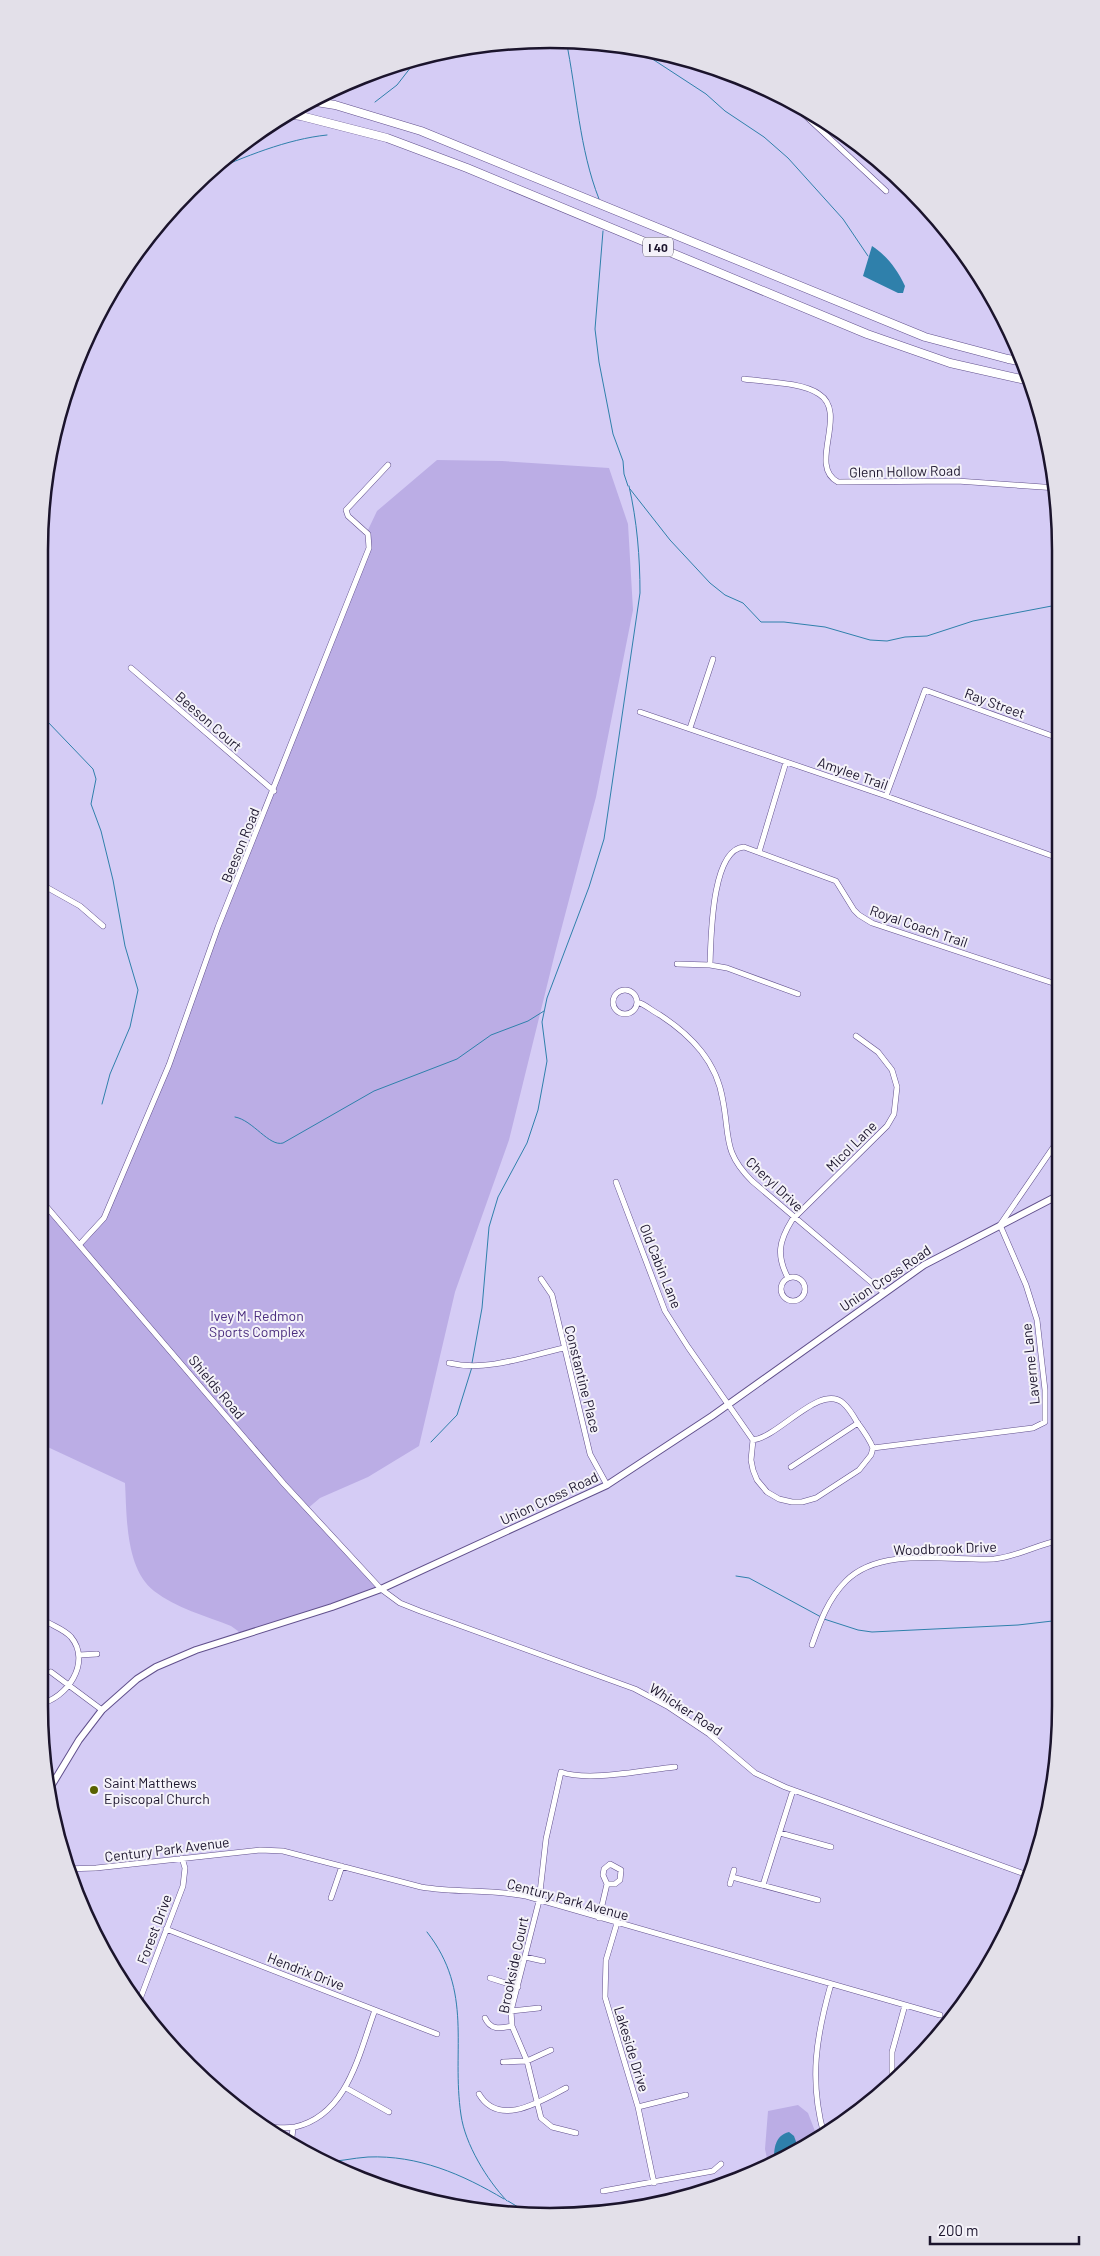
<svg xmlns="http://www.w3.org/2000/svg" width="1100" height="2256" font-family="Barlow,sans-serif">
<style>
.green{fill:#bbade5}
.water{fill:#2f80ab}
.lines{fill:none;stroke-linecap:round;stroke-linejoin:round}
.stream{stroke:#2f80ab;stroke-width:1}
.minor-casing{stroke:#61508c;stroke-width:6}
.major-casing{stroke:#61508c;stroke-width:8}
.highway-casing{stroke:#61508c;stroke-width:9}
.minor{stroke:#fff;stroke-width:5}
.major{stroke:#fff;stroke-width:6}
.highway{stroke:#fff;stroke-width:8}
.poi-dot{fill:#586100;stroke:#f4f2f9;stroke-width:2}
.labels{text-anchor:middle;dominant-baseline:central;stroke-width:4;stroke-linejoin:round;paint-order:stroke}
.shield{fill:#f4f2f9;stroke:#5c576a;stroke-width:1}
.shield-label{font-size:12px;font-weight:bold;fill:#1b142c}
.street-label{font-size:14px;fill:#1b142c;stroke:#f4f2f9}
.park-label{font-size:14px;fill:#4a2d7e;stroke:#f4f2f9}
.poi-label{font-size:14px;fill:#1b142c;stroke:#f4f2f9;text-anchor:start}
.rim{fill:none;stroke:#1b142c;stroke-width:2.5}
</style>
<rect width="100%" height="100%" fill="#d5ccf5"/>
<!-- green -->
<path class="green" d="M437 460 502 461 609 468 628 524 633 610 596 797 555 953 509 1140 455 1292 419 1446 368 1477 320 1498 307 1509 381 1589 240 1636 238 1631 231 1626C206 1616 176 1608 154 1591 125 1568 127 1516 125 1483L39 1443V1198L80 1244 104 1218 169 1065 218 927 369 548 367 532 377 511Z
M798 2105 808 2113 818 2139 769 2168 765 2149 768 2111Z"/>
<!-- water -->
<path class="water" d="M872 246C887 256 897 269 905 286L903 293H898L863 276Z
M789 2132 794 2136 799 2150 774 2165C774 2152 773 2136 789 2132Z"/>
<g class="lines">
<!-- stream -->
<path class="stream" d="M566 40C577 93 579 148 599 199
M634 47 706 94 725 111 764 137 788 158 843 219 868 256
M375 102 397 85 418 58
M207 173C244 157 287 139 327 135
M603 231 595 329 599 362 613 434 623 461 624 474 628 486
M105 304 149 236
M630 489 670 540 710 583 725 595 743 603 761 622H784L825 627 870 640 887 641 905 637 927 636 973 621 1057 605
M39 709 46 720 93 769 96 779 91 804 101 831 113 880 125 946 138 990 130 1027 110 1074 102 1104
M235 1117C253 1120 269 1147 283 1143L374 1091 457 1059 491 1035 528 1021 544 1011
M472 1363 482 1308 489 1227 498 1197 527 1143 538 1110 547 1061 542 1022 547 998 589 887 604 839 640 593C640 557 637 521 629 486
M431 1442 457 1415 472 1367
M736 1576 749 1578 821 1617
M824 1619 858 1630 872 1632 1018 1625 1061 1620
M427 1932C474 1992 451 2048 461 2115 465 2144 487 2180 507 2201
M322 2162C338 2162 352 2158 368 2157 418 2155 462 2174 504 2199
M508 2201 533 2216"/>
<defs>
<path id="minor" d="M796 107 886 191
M744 379C765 382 802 382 819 394 849 413 807 466 838 482L957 481 1057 488
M131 668 274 791
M640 712 886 796 1058 858
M690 728 713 659
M886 796 925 690 1058 738
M759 852 786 762
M39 868 45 840 39 814
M39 883 80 906 103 926
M677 964 710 965 727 968 798 994
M710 965C711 940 711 849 744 847L836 881 854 910 859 915 872 923 1059 985
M613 1002a12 12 0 1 1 24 0a12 12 0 1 1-24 0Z
M637 1002C645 1004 652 1011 660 1015 692 1036 717 1062 723 1101 730 1138 723 1152 752 1181L884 1293
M616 1182 665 1311 688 1347 753 1440 751 1460 753 1470 757 1480 767 1492 779 1499 792 1502H802L816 1498 859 1470 871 1455 873 1448C869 1438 863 1430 857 1422 853 1415 849 1408 843 1403 820 1383 779 1437 753 1440
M39 1198 284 1484 381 1589 400 1603 420 1611 635 1689 667 1706 709 1734 755 1773 785 1787 1030 1876
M80 1244 104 1218 169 1065 218 927 369 548 368 534 348 516 346 510 388 465
M781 1289a12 12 0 1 1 24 0a12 12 0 1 1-24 0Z
M788 1278C776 1255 779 1241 792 1220L887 1126 894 1114 897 1087 892 1070 878 1052 856 1036
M541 1279 552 1295 590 1454 607 1485
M449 1363C487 1372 527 1356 564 1348
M873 1448 1033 1428 1045 1422V1390L1037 1320 1026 1285 1000 1225 1059 1139
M791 1467 858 1423
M812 1645C820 1622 828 1599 846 1581 880 1546 950 1561 994 1559 1017 1557 1038 1544 1061 1540
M79 1655 97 1654
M51 1672 102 1710
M39 1704C67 1699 92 1662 71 1637 62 1627 48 1625 39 1616
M780 1833 831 1847
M65 1869 96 1868 260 1850 283 1851 421 1887C456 1893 491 1889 526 1896L940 2015
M732 1877 818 1900
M730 1884 734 1870
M763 1885 793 1790
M331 1898 342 1866
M599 1918 607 1884 603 1875 604 1869 610 1864 621 1870 620 1880 615 1884H607
M617 1923 606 1960 605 1997 638 2107 654 2183
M166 1929 437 2034
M525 1957 543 1961
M490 1978 518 1987
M137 2007 183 1886 185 1868 182 1858
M511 2011 539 2008
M485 2018C491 2031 501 2028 512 2026
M503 2062 527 2061 551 2050
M892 2084V2052L905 2005
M346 2088 389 2112
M479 2094C499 2128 541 2101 566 2088
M638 2107 686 2095
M264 2127C274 2127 285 2129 295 2127 348 2115 359 2053 375 2010
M576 2133 552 2127 541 2118 527 2061 512 2026 511 2011 539 1901 546 1839 561 1772C588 1782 645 1770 675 1767
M824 2135C809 2080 816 2037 831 1984
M291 2146 293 2128
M603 2191 713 2171 721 2164"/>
<path id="major" d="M47 1793 79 1740 102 1710 137 1679 156 1667 196 1650 332 1607 381 1589 607 1485 712 1416 924 1265 1059 1195"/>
<path id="highway" d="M310 101 335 105 421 131 925 337 1008 359 1024 362
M286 114 301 116 387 138 467 168 867 334 950 363 1030 381"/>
</defs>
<!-- minor casing -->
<use href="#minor" class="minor-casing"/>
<!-- major casing -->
<use href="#major" class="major-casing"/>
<!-- highway casing -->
<use href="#highway" class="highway-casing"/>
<!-- minor -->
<use href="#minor" class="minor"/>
<!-- major -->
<use href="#major" class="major"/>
<!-- highway -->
<use href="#highway" class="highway"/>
</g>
<!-- markers -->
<circle class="poi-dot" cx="94" cy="1790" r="5"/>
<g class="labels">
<!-- shield labels -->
<rect class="shield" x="643" y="237.5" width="30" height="19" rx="4"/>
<g class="shield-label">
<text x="658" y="247">I 40</text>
</g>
<!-- street labels -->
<g class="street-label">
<text transform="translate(905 471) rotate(-1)">Glenn Hollow Road</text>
<text transform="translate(995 703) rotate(20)">Ray Street</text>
<text transform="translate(209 721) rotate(41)">Beeson Court</text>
<text transform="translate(853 773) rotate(19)">Amylee Trail</text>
<text transform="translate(240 845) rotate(-68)">Beeson Road</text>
<text transform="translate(919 926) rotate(19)">Royal Coach Trail</text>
<text transform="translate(851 1146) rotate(-45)">Micol Lane</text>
<text transform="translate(775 1184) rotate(43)">Cheryl Drive</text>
<text transform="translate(661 1266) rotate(68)">Old Cabin Lane</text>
<text transform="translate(885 1278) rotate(-34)">Union Cross Road</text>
<text transform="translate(1030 1364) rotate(-96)">Laverne Lane</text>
<text transform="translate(583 1379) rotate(76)">Constantine Place</text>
<text transform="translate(217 1387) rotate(50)">Shields Road</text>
<text transform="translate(549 1498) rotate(-25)">Union Cross Road</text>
<text transform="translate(945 1548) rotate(-2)">Woodbrook Drive</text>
<text transform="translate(686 1709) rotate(33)">Whicker Road</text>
<text transform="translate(167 1849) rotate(-7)">Century Park Avenue</text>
<text transform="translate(568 1899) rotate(15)">Century Park Avenue</text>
<text transform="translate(154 1929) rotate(-69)">Forest Drive</text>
<text transform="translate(513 1965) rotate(-78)">Brookside Court</text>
<text transform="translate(306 1971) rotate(21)">Hendrix Drive</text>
<text transform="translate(632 2049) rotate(73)">Lakeside Drive</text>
</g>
<!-- park labels -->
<g class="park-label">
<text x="257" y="1315">Ivey M. Redmon<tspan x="257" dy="16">Sports Complex</tspan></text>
</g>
<!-- poi labels -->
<g class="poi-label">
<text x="104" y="1782">Saint Matthews<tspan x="104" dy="16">Episcopal Church</tspan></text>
</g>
</g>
<!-- crop -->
<path d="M0 0H1100V2256H0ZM550 48H550A502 502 0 0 1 1052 550V1706A502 502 0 0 1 550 2208H550A502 502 0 0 1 48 1706V550A502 502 0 0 1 550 48Z" fill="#e3e0e9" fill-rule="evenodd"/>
<path class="rim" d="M550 48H550A502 502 0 0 1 1052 550V1706A502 502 0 0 1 550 2208H550A502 502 0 0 1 48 1706V550A502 502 0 0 1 550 48Z"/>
<!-- scale -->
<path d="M930 2236v8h149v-8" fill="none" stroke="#1b142c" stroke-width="2.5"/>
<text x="938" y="2236" font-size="15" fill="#1b142c" stroke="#f4f2f9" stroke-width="4" paint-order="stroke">200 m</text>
</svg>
